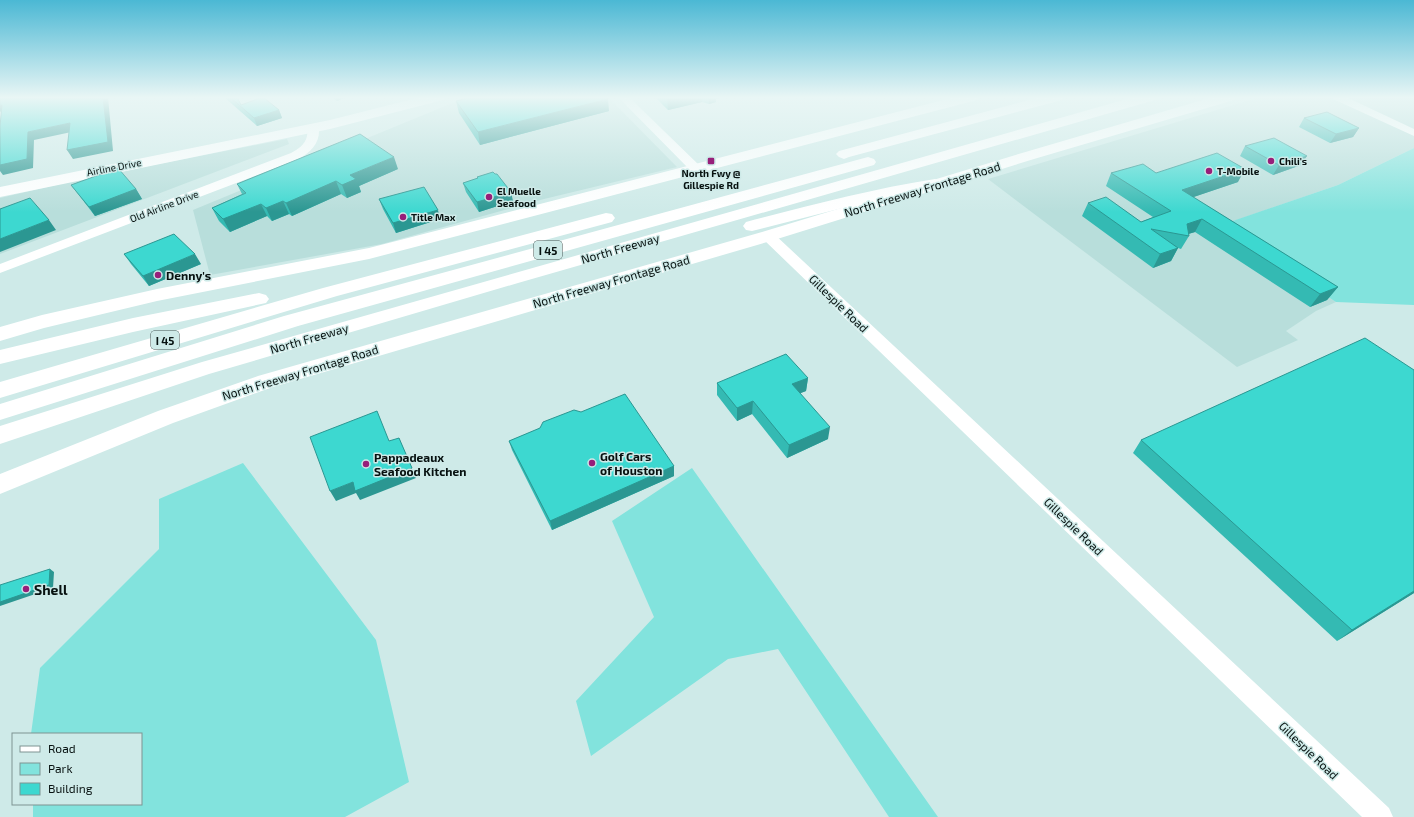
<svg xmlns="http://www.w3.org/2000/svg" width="1414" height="817" font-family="'Exo 2',sans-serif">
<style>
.built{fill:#b8dedb}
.green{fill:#82e3dd}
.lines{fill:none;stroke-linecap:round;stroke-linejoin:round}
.street{fill:#fff;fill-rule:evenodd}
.secondary{fill:#fff;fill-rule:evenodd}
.highway{fill:#fff;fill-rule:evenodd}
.wall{fill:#34bab3}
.shaded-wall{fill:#2b9792}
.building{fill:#3dd8d0;stroke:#2b9792}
.poi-dot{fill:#971f7a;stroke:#ceeae8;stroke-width:1.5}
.labels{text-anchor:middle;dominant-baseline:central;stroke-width:3;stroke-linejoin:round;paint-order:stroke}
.far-poi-label{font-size:10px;font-weight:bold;fill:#071110;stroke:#ceeae8;text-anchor:start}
.far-street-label{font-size:10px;fill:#071110;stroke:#ceeae8}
.shield{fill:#ceeae8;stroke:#435251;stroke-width:1}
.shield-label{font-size:11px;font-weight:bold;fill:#071110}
.street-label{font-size:12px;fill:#071110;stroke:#ceeae8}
.poi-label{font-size:12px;font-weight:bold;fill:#071110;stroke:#ceeae8;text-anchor:start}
.near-poi-label{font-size:14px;font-weight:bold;fill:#071110;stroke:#ceeae8;text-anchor:start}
</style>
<rect width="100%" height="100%" fill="#ceeae8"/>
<!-- built -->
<path class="built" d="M467 97H608L677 167 544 199 382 244 210 275 193 210Z
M1260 97H1414V148L1338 185 1219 226 1336 302 1316 311 1286 331 1298 340 1237 367 988 179Z
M287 139 289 144 0 254V198L82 179Z"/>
<!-- green -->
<path class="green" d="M1414 148V305L1336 302 1218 226 1338 185Z
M243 463 376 640 409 782 345 817H33V804H141V734H31L40 668 159 549V499Z
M692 468 938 817H889L778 649 728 659 591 756 576 701 654 617 612 521Z"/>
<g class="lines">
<!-- street -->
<path class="street" d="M618 97H629L700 166 702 169 700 172H692Z
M1332 97H1346L1414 129V136L1333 99Z
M313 126 317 127 319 129C320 143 311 152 299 159L0 273V264L291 153C298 149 305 145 307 136 308 132 307 130 309 127Z
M768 232 773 233 1389 808 1393 817H1362L763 239 761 236 763 233Z"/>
<!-- secondary -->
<path class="secondary" d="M421 97H445L443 100 330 129 0 197V187L330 120Z
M955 97H979L977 100 369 259 157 301 44 328 0 341V327L42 315 157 289 369 248Z
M1213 97H1236L1234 100 1034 159 774 240 273 387 173 423 0 494V474L158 411 258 376 762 232 1022 153Z"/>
<!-- highway -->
<path class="highway" d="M1040 97H1064L1062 100 849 157 844 159 839 157 836 154 839 151Z
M1134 97H1157L1155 100 518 283 209 374 0 444V426L202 362Z
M868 157 874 159 876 162 874 165 298 326 0 420V404L284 316Z
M935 179 941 181 943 184 941 187 866 202 752 231 746 230 743 226 746 222C808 206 871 189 935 179Z
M606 213 612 214 615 218 612 222 337 296 0 398V382L323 288Z
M259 293 266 295 269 299 266 303 133 332 0 364V350L133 318Z"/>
</g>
<!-- wall -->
<path class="wall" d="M224 97H237L241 105 279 110 282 118 257 126Z
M332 97H346L337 101Z
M655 97H723L716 99V102L709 104 702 102 668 110Z
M456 101 609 111 480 145 459 113Z
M1304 118 1359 128 1353 137 1330 143 1299 127Z
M1245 146 1301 165 1273 175 1240 156Z
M398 169 359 186 361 192 347 198 341 194 292 216 289 214 272 221 267 216 230 232 219 221 212 208 242 194 237 184Z
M1111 173 1238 182 1193 197 1338 287 1327 300 1310 307 1195 232 1188 234 1189 236 1181 249 1178 248 1171 261 1153 268 1082 216 1088 203 1141 222 1153 217 1106 186Z
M477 177 513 201 479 212 466 192 463 183 478 179Z
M71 185 136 189 142 199 95 216 78 194Z
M379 199 440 219 396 233 383 209Z
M124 254 201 264 149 286 131 264Z
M1414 370V593L1337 641 1133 453 1141 440Z
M808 378 806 391 800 393 828 439 787 458 752 414 737 421 717 395V383Z
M581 412 674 466V476L552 530 512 450 509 441Z"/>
<!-- shaded-wall -->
<path class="shaded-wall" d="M103 97H108L113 151 73 159 67 150Z
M336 97H346L337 101Z
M671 97H702V102L668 110 667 98Z
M709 97H723L716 99V102L709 104Z
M608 99 609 111 480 145 478 132Z
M2 105 3 115 0 111V106Z
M279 110 282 118 257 126 254 118Z
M70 123 76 131 34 140 33 168 3 175 0 171V165L28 132Z
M1359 128 1353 137 1330 143 1336 134Z
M1307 156 1301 165 1273 175 1279 165Z
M394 157 398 169 359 186 361 192 347 198 342 185 350 175Z
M1245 169 1238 182 1176 203 1182 190Z
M336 181 341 194 292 216 286 203Z
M136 189 142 199 95 216 89 207Z
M511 192 513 201 479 212 477 202Z
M283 201 289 214 272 221 266 208Z
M261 204 267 216 230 232 223 219Z
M438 210 440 219 396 233 393 223Z
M1202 219 1195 232 1185 235 1187 224Z
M49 220 56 230 0 252V239Z
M1178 248 1171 261 1153 268 1160 254Z
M195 254 201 264 149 286 143 276Z
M1338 287 1327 300 1310 307 1320 294Z
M808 378 806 391 791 397 792 384Z
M753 401 752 414 737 421V408Z
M830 427 828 439 787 458 789 445Z
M399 438 416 478 360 500 356 493 336 501 330 491 353 482Z
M674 466V476L552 530 550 521Z
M50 569 54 572 53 588 0 606V602Z
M1414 591V593L1337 641 1352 630Z"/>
<!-- building -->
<path class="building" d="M0 97H103L108 142 67 150 70 123 28 132 27 159 0 165V126L2 105 0 106Z
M230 97H237L241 105 263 97 279 110 254 118Z
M472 97H606L608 99 478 132 456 101Z
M1327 112 1359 128 1336 134 1304 118Z
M360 134 394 157 350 175 356 179 342 185 336 181 286 203 283 201 266 208 261 204 223 219 212 208 246 193 237 184Z
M1274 138 1307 156 1279 165 1245 146Z
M1217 153 1245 169 1182 190 1338 287 1320 294 1202 219 1187 224 1189 236 1151 229 1178 248 1160 254 1088 203 1106 197 1141 222 1171 211 1111 173 1143 164 1156 173Z
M118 168 136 189 89 207 71 185Z
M493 172 495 174H497L511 192 477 202 463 183 478 178 477 177Z
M424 187 438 210 393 223 379 199Z
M30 198 49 220 0 239V209Z
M174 234 195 254 143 276 124 254Z
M1365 338 1414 370V591L1352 630 1141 440Z
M786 354 808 378 792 384 830 427 789 445 753 401 737 408 717 383Z
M625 394 674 466 550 521 509 441 540 428 543 422 574 410 581 412Z
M377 411 389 441 399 438 412 468 355 491 353 482 330 491 310 437Z
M50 569 49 585 0 602V585Z"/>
<!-- sky -->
<linearGradient id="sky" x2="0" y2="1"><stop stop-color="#4bb8d4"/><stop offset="0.46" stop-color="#e9f6f5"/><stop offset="1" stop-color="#e9f6f5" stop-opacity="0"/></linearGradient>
<rect width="1414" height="212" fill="url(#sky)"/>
<!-- markers -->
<g class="poi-dot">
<rect x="707" y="157" width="8" height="8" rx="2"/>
<circle cx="1271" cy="161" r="4"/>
<circle cx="1209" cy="171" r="4"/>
<circle cx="489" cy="197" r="4"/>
<circle cx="403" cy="217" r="4"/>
<circle cx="158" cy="275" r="4"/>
<circle cx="592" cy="463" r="4"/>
<circle cx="366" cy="464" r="4"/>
<circle cx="26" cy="589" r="4"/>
</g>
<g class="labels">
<!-- far-poi labels -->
<g class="far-poi-label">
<text x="1279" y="161">Chili's</text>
<text x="1217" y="171">T-Mobile</text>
<text x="711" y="173" text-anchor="middle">North Fwy @<tspan x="711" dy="12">Gillespie Rd</tspan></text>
<text x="497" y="191">El Muelle<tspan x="497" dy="12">Seafood</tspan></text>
<text x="411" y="217">Title Max</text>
</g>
<!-- far-street labels -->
<g class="far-street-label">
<text transform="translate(114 167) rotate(-11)">Airline Drive</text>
<text transform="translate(164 206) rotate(-21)">Old Airline Drive</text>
</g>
<!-- shield labels -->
<g class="shield">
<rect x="534" y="241" width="28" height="18" rx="3"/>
<rect x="151" y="331" width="28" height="18" rx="3"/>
</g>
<g class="shield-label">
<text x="548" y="250">I 45</text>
<text x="165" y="340">I 45</text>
</g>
<!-- street labels -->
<g class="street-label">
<text transform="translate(922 189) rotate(-17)">North Freeway Frontage Road</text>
<text transform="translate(620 248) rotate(-16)">North Freeway</text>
<text transform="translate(611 281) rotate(-16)">North Freeway Frontage Road</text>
<text transform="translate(839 303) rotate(44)">Gillespie Road</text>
<text transform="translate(309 338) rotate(-16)">North Freeway</text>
<text transform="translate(300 372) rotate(-17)">North Freeway Frontage Road</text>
<text transform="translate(1074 526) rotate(44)">Gillespie Road</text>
<text transform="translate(1309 750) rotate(44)">Gillespie Road</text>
</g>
<!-- poi labels -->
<g class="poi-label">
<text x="166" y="275">Denny's</text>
<text x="600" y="456">Golf Cars<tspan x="600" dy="14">of Houston</tspan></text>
<text x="374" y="457">Pappadeaux<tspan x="374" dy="14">Seafood Kitchen</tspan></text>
</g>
<!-- near-poi labels -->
<g class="near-poi-label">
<text x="34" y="589">Shell</text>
</g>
</g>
<!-- legend -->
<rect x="12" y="733" width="130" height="72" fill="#ceeae8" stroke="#7e9392"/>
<rect x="20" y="746" width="20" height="6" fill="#ffffff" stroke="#7e9392"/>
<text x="48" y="753" font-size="12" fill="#071110">Road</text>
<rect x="20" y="763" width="20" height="12" fill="#82e3dd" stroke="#7e9392"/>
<text x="48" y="773" font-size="12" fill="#071110">Park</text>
<rect x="20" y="783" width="20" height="12" fill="#3dd8d0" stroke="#7e9392"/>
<text x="48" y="793" font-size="12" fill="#071110">Building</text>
</svg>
